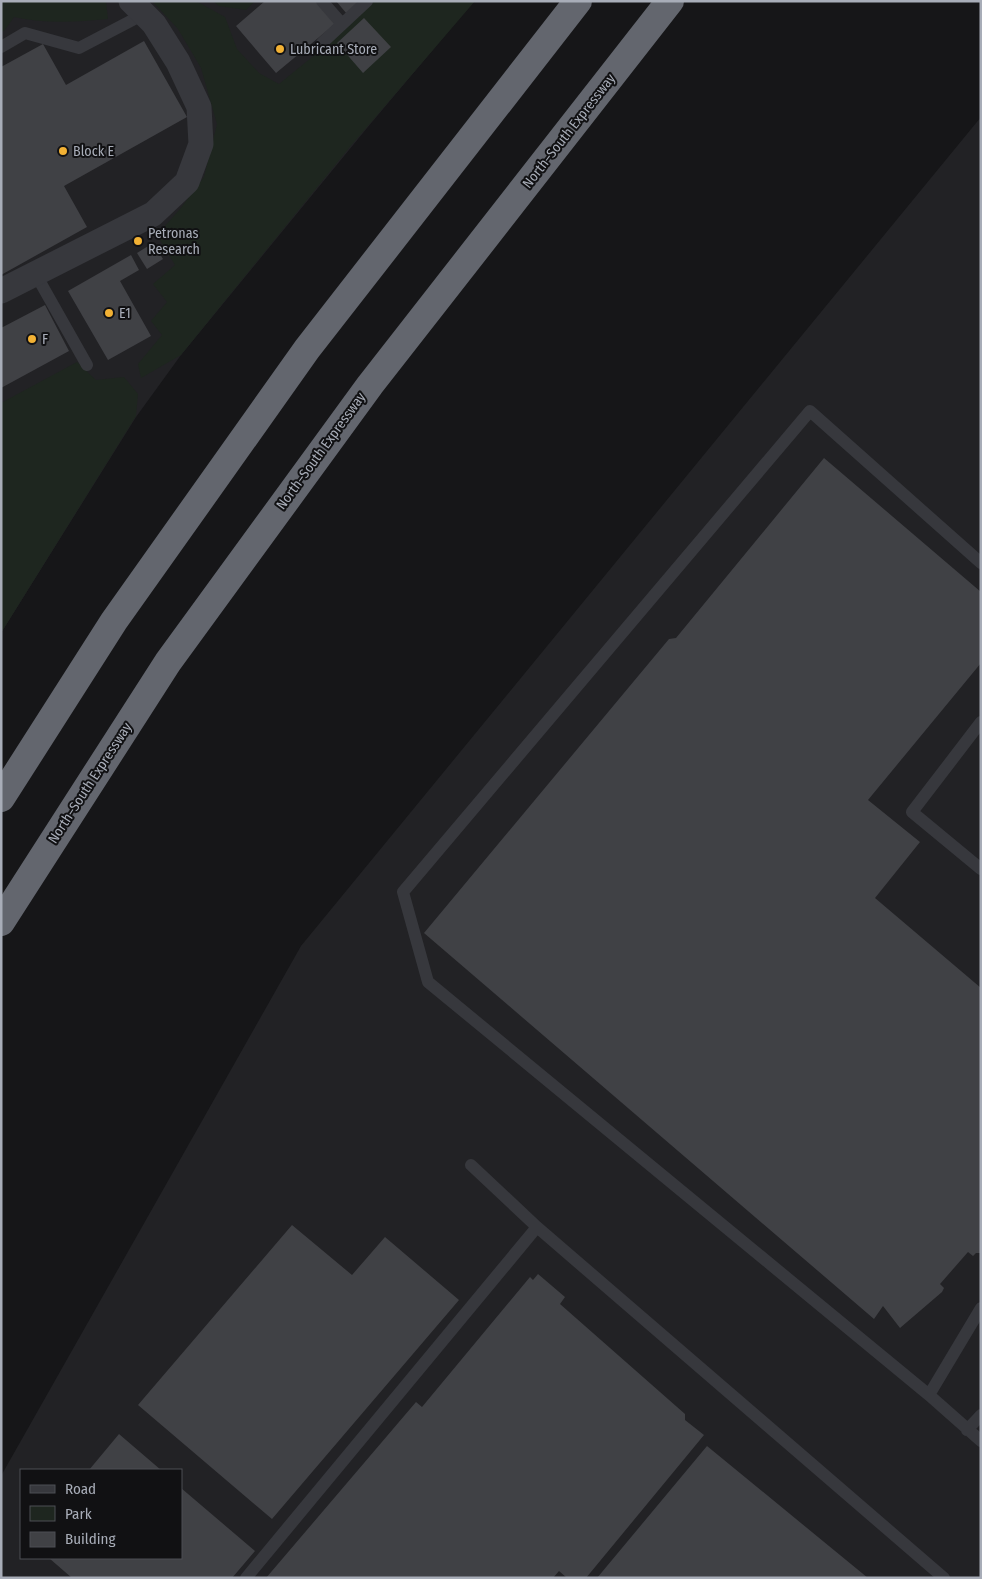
<svg xmlns="http://www.w3.org/2000/svg" width="982" height="1579" font-family="'Fira Sans Condensed',sans-serif">
<style>
.built{fill:#222225;fill-rule:evenodd}
.green{fill:#1e261f}
.building{fill:#404145}
.lines{fill:none;stroke-linecap:round;stroke-linejoin:round}
.lane{stroke:#37383d;stroke-width:12}
.street{stroke:#37383d;stroke-width:25}
.highway{stroke:#63666e;stroke-width:28}
.poi-dot{fill:#f2b134;stroke:#111113;stroke-width:2}
.labels{text-anchor:middle;dominant-baseline:central;stroke-width:4;stroke-linejoin:round;paint-order:stroke}
.poi-label{font-size:14px;fill:#a8adb8;stroke:#111113;text-anchor:start}
.street-label{font-size:14px;fill:#a8adb8;stroke:#111113}
</style>
<rect width="100%" height="100%" fill="#161618"/>
<!-- built -->
<path class="built" d="M1 1H474L367 128 181 355 136 417 1 633Z
M981 117V1578H1V1476L301 946ZM21 1470H181V1558H21Z"/>
<!-- green -->
<path class="green" d="M1 1H106L108 19C76 22 46 24 14 17L5 30 1 32Z
M152 1H196L225 17 237 49 259 73 279 84 322 49 375 1H475L349 148 181 355 141 378 138 364 162 335 151 321 167 302 153 284 175 265 157 235 180 209 204 177 217 124 201 68 178 29Z
M213 1H255L246 10 219 6Z
M77 362 96 380 124 377 138 394 136 416 1 633V403Z"/>
<!-- building -->
<path class="building" d="M265 1H316L335 24 276 73 236 26Z
M336 1H361L347 14Z
M364 18 391 47 363 73 337 43Z
M144 41 187 117 64 186 87 227 1 275V67L43 44 66 85Z
M153 243 163 259 147 269 137 253Z
M131 255 139 270 120 281 151 336 108 360 68 291Z
M45 305 69 351 1 388V328Z
M824 458 981 592V663L868 800 920 842 875 898 981 988V1253H976L973 1256 968 1252 940 1284 944 1288 942 1292 900 1328 883 1306 874 1319 424 933 669 639 676 638Z
M292 1225 352 1275 385 1237 459 1300 272 1519 138 1405Z
M538 1274 565 1297 560 1304 685 1414V1420L704 1435 586 1578H567L559 1571 553 1578H266L416 1402 422 1407 530 1277 533 1280Z
M119 1434 161 1470H89Z
M707 1446 868 1578H597Z
M181 1488 255 1551 232 1578H72L49 1558H181Z"/>
<g class="lines">
<!-- lane -->
<path class="lane" d="M322 1 342 24
M322 43 367 1
M1 47 25 33 79 48 144 14
M35 273 87 365
M981 563 810 411 403 892 428 982 929 1395 981 1441
M981 722 912 812 981 869
M471 1165 537 1227 944 1578
M929 1395 981 1308
M967 1430 981 1415
M246 1578 537 1227"/>
<!-- street -->
<path class="street" d="M1 291 153 214 187 182 201 144 199 107 178 62 154 24 131 1"/>
<!-- highway -->
<path class="highway" d="M1 798 114 621 307 349 578 1
M1 922 168 662 370 385 670 1"/>
</g>
<!-- markers -->
<g class="poi-dot">
<circle cx="280" cy="49" r="5"/>
<circle cx="63" cy="151" r="5"/>
<circle cx="138" cy="241" r="5"/>
<circle cx="109" cy="313" r="5"/>
<circle cx="32" cy="339" r="5"/>
</g>
<g class="labels">
<!-- poi labels -->
<g class="poi-label">
<text x="290" y="49">Lubricant Store</text>
<text x="73" y="151">Block E</text>
<text x="148" y="233">Petronas<tspan x="148" dy="16">Research</tspan></text>
<text x="119" y="313">E1</text>
<text x="42" y="339">F</text>
</g>
<!-- street labels -->
<g class="street-label">
<text transform="translate(569 131) rotate(-52)">North–South Expressway</text>
<text transform="translate(321 451) rotate(-54)">North–South Expressway</text>
<text transform="translate(90 783) rotate(-57)">North–South Expressway</text>
</g>
</g>
<!-- border -->
<rect width="982" height="1579" fill="none" stroke="#a8adb8" stroke-width="5"/>
<!-- legend -->
<rect x="20" y="1469" width="162" height="90" fill="#111113" stroke="#4d4f55"/>
<rect x="30" y="1485" width="25" height="8" fill="#37383d" stroke="#4d4f55"/>
<text x="65" y="1494" font-size="15" fill="#a8adb8">Road</text>
<rect x="30" y="1506" width="25" height="15" fill="#1e261f" stroke="#4d4f55"/>
<text x="65" y="1519" font-size="15" fill="#a8adb8">Park</text>
<rect x="30" y="1532" width="25" height="15" fill="#404145" stroke="#4d4f55"/>
<text x="65" y="1544" font-size="15" fill="#a8adb8">Building</text>
</svg>
